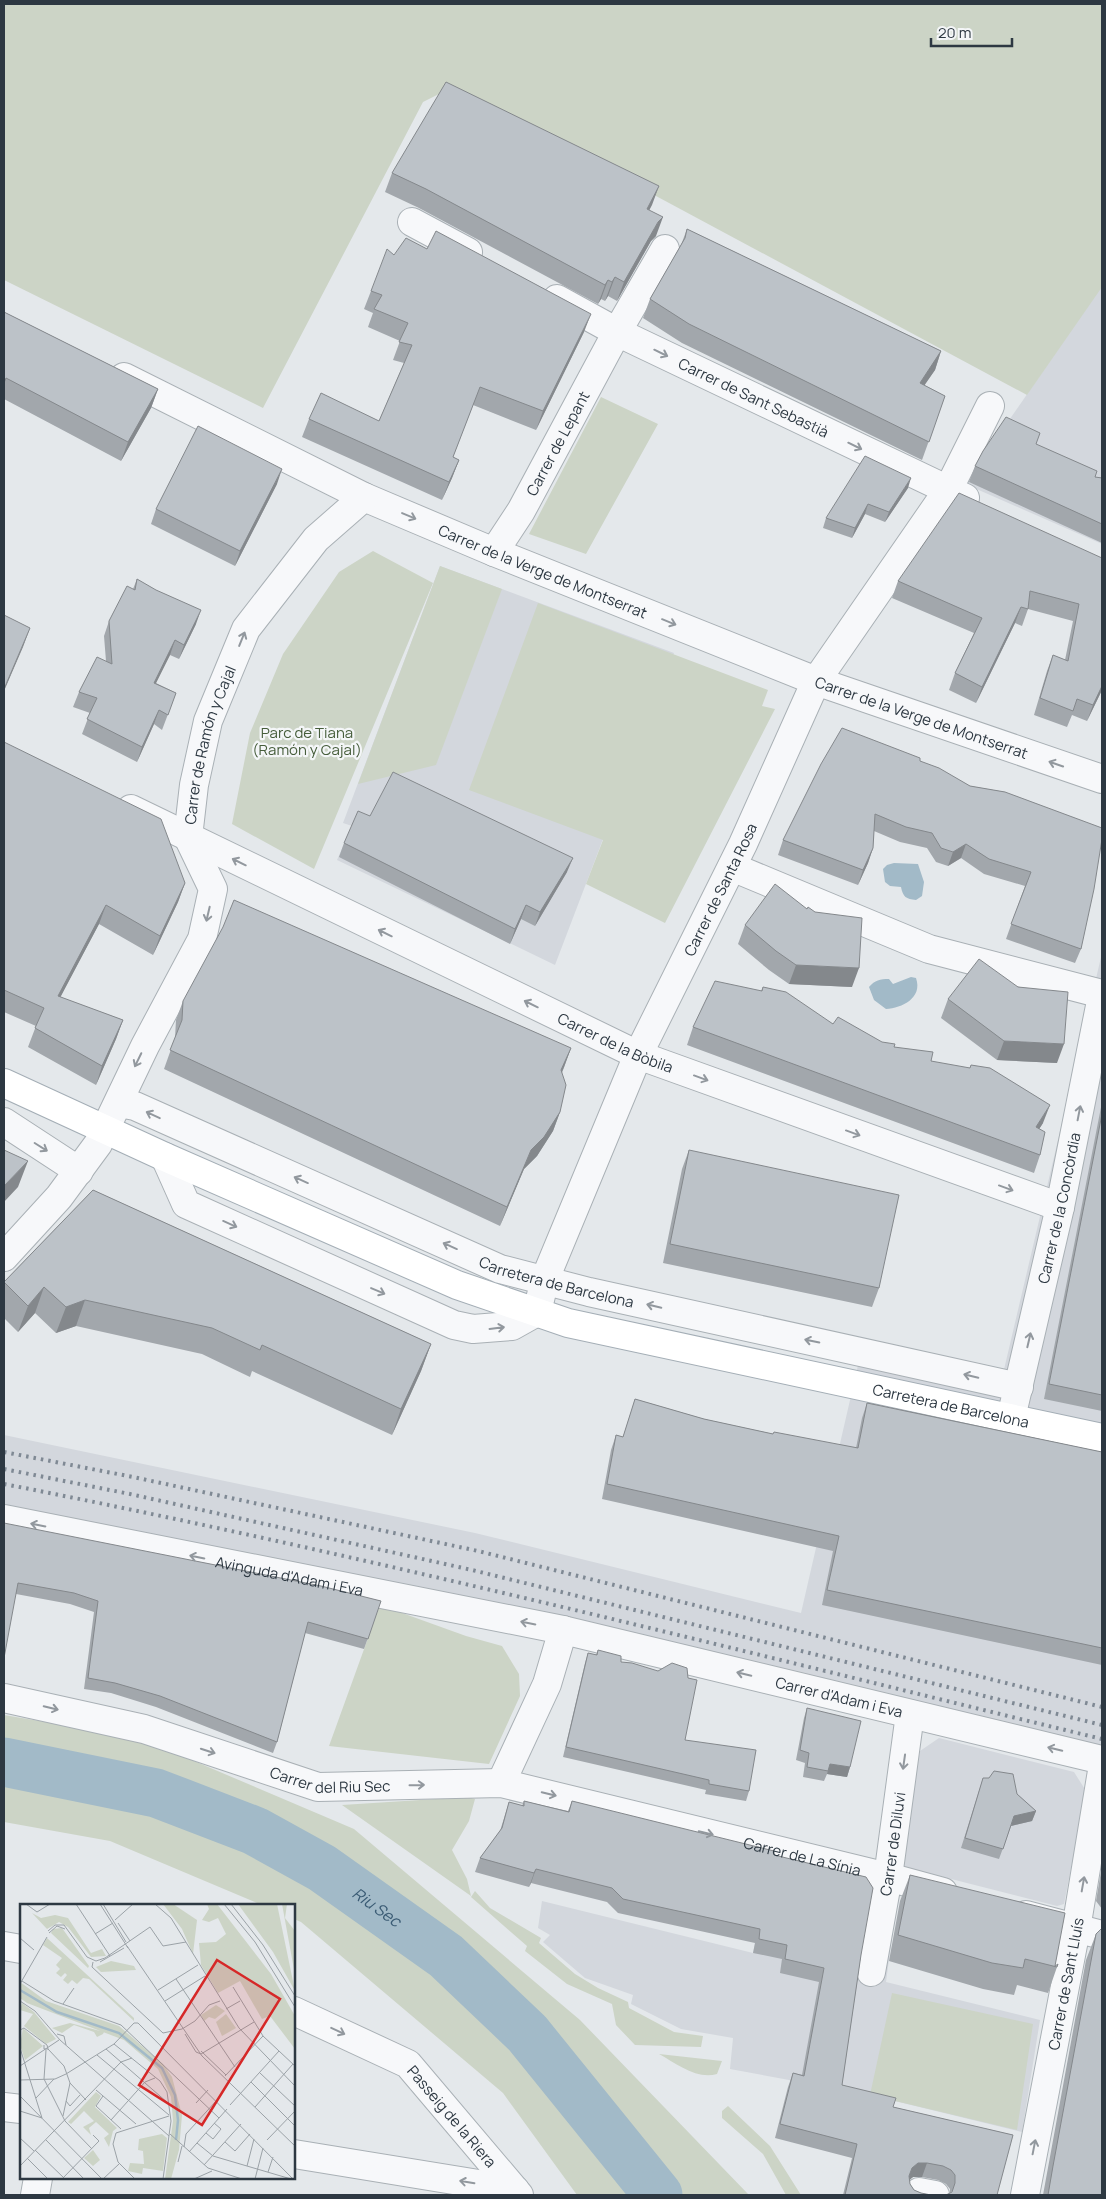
<svg xmlns="http://www.w3.org/2000/svg" width="1106" height="2199" font-family="Manrope,sans-serif">
<style>
.built{fill:#d3d7dd}
.green{fill:#ccd4c6}
.water{fill:#a2bac8}
.lines{fill:none;stroke-linecap:round;stroke-linejoin:round}
.river{stroke:#a2bac8;stroke-width:49}
.minor-casing{stroke:#a9b0b5;stroke-width:30}
.major-casing{stroke:#a4aeb6;stroke-width:30}
.minor{stroke:#f7f8fa;stroke-width:28}
.major{stroke:#fff;stroke-width:28}
.rail{stroke:#7f8994;stroke-width:4;stroke-dasharray:2.5 5;stroke-linecap:butt}
.wall{fill:#a2a7ac}
.shaded-wall{fill:#84888c}
.building{fill:#bcc2c8;stroke:#84888c}
.oneway{stroke:#92989e}
.labels{text-anchor:middle;dominant-baseline:central;stroke-width:4.5;stroke-linejoin:round;paint-order:stroke}
.street-label{font-size:15px;fill:#2d3842;stroke:#f4f6f8}
.park-label{font-size:15px;fill:#465d3b;stroke:#f4f6f8}
.water-label{font-size:16px;font-style:italic;fill:#3a5b74;stroke:#f4f6f8}
.inset-river{fill:none;stroke:#a2bac8;stroke-width:2.5}
.inset-road{fill:none;stroke:#9ba2a7;stroke-width:1}
.view{fill:#d62828;fill-opacity:0.15;stroke:#d62828;stroke-width:2.5}
.inset-edge{fill:none;stroke:#2d3842;stroke-width:2.5}
</style>
<rect width="100%" height="100%" fill="#e4e8eb"/>
<!-- built -->
<path class="built" d="M1101 287H1102V544L965 484Z
M440 566 674 653 555 965 337 860 352 826 343 823Z
M1102 953V1753L464 1601 4 1505V1435L475 1533 801 1613 862 1348 1002 1378Z
M939 1738 1074 1772 1086 1791 1064 1904 1057 1906 904 1867 901 1863 920 1751Z
M898 1893 886 1982 1040 2020 1022 2132 870 2095 730 2069 733 2038 681 2029 631 2004 633 1995 585 1978 543 1942 550 1935 538 1928 542 1901 753 1953 755 1943Z"/>
<!-- green -->
<path class="green" d="M4 4H1102V287L1027 395 453 87 423 102 263 408 4 280Z
M601 397 658 424 586 554 529 534Z
M373 551 433 583 314 869 232 824 250 733 283 654 339 572Z
M440 566 502 589 436 765 358 784Z
M538 603 768 690 762 706 775 709 665 923 586 884 603 840 469 790Z
M380 1605 466 1636 502 1646 519 1674 520 1696 489 1764 329 1746Z
M4 1715 140 1738 354 1829 580 2020 749 2195H577L503 2093 301 1922 294 1919V1905H262L110 1841 4 1822Z
M467 1797 475 1799 469 1821 452 1850 467 1879 471 1896 342 1805Z
M475 1891 490 1908 541 1938 539 1943 575 1974 598 1988 628 2002 629 2008 674 2032 703 2036 701 2047 635 2045 616 2025 612 2004 567 1984 525 1951 527 1946 471 1897Z
M892 1993 1033 2024 1017 2130 870 2095Z
M659 2054 722 2061 717 2074C697 2080 677 2064 659 2054Z
M728 2106 770 2146 801 2195H786L763 2154 722 2118V2111Z"/>
<!-- water -->
<path class="water" d="M894 863 918 864 924 882 922 896 916 900C906 899 903 897 901 887L890 886 885 882 883 869 887 865Z
M911 977 916 978C923 998 902 1008 886 1009L874 1000 869 987C875 980 880 979 889 979L893 984Z"/>
<g class="lines">
<!-- river -->
<path class="river" id="s1" d="M4 1762 156 1793 255 1831 322 1868 446 1956 527 2033 658 2195"/>
<defs>
<g id="minor">
<path d="M412 222 468 252"/>
<path id="s2" d="M557 299 617 332 965 498"/>
<path id="s3" d="M124 377 364 497 494 552 816 681 1102 779"/>
<path id="s4" d="M494 552 521 511 617 332 665 249"/>
<path id="s5" d="M131 809 638 1055 1060 1207"/>
<path d="M732 867 929 949 1102 994"/>
<path id="s6" d="M119 1103 135 1106 500 1269 589 1292 1019 1387"/>
<path d="M4 1122 79 1171"/>
<path id="s7" d="M165 1157 186 1204 454 1325 473 1329 512 1326 537 1312 545 1279 638 1055 743 844 816 681 948 490 990 406"/>
<path id="s8" d="M4 1257 59 1197 98 1144 145 1046 202 939 213 889 188 837 194 785 208 721 246 629 316 539 364 497"/>
<path id="s9" d="M1014 1405 1060 1207 1102 996"/>
<path id="s10" d="M4 1519 563 1630 1102 1760"/>
<path id="s11" d="M4 1698 144 1729 318 1787 501 1783 888 1877 943 1892"/>
<path d="M501 1783 547 1684 563 1630"/>
<path d="M1026 1915 1102 1935"/>
<path d="M4 1946 21 1949"/>
<path id="s12" d="M871 1972 888 1877 910 1714"/>
<path id="s13" d="M294 2011 408 2064 519 2195"/>
<path d="M4 2107 21 2109"/>
<path d="M294 2154 515 2190"/>
<path d="M919 2192 935 2195"/>
<path d="M35 2195 38 2178"/>
<path id="s14" d="M1025 2195 1076 1929 1102 1771"/>
</g>
<g id="major">
<path id="s15" d="M4 1083 165 1157 457 1285 568 1323 1102 1438"/>
</g>
</defs>
<!-- minor casing -->
<use href="#minor" class="minor-casing"/>
<!-- major casing -->
<use href="#major" class="major-casing"/>
<!-- minor -->
<use href="#minor" class="minor"/>
<!-- major -->
<use href="#major" class="major"/>
<!-- rail -->
<path class="rail" d="M4 1452 133 1477 478 1551 1102 1707
M4 1469 130 1494 472 1570 1102 1725
M4 1484C373 1556 737 1650 1102 1739"/>
</g>
<!-- wall -->
<path class="wall" d="M392 173 659 186 649 210 656 236 651 241 617 301 608 296 605 301 601 299 598 304 419 208 385 192Z
M687 229 941 351 935 370 924 385 945 396 922 460 682 343 643 318 650 299 681 245Z
M394 255 584 332 536 430 473 405 453 457 459 460 452 478 442 500 302 437 309 419 379 421 404 363 393 360 400 341 368 327 373 313 364 309 371 291Z
M4 312 158 389 151 408 121 461 4 399Z
M975 466 1095 477 1102 478V543L969 482Z
M277 484 235 566 151 524 156 509Z
M908 488 885 522 865 514 852 538 823 528 826 518Z
M1102 558V690L1087 721 1072 715 1067 727 1034 715 1047 671 1053 655 1065 660 1073 621 1028 609 1022 626 1015 623 976 703 949 690 955 673 974 633 892 598 898 581Z
M137 579 196 624 179 659 170 655 156 683 176 693 162 730 154 724 137 762 82 734 90 713 73 707 79 692 106 661 104 636 109 621 133 589Z
M4 742 185 883 178 902 153 955 99 924 60 997 123 1020 116 1039 96 1085 28 1047 36 1026 4 1012Z
M920 761 970 786 1005 792 1081 949 1075 963 1006 939 1025 886 984 874 961 858 948 866 936 862 927 848 900 842 874 831 873 848 868 863 858 885 778 855 783 840Z
M370 816 567 872 535 926 521 919 510 944 339 857 344 843Z
M745 925 852 987 789 984 769 970 738 944Z
M763 987 833 1024 931 1061 1043 1123 1039 1129 1040 1155 1034 1173 687 1045 693 1027 761 991Z
M948 999 1057 1063 997 1060 941 1018Z
M183 1001 571 1048 562 1073 560 1112 553 1131 537 1156 524 1169 500 1226 164 1069 175 1038 176 1020Z
M1102 1102V1411L1044 1399Z
M689 1150 879 1288 872 1307 663 1263 682 1169Z
M93 1190 431 1344 421 1371 392 1435 252 1371 250 1377 202 1354 76 1326 56 1333 35 1313 18 1332 4 1318V1282Z
M635 1399 704 1419 773 1434 856 1448 862 1418 867 1403 1102 1452V1665L822 1605 833 1551 602 1499 611 1450 616 1435 623 1437Z
M5 1524 381 1601 364 1649 305 1633 277 1742 273 1753 156 1707 111 1693 84 1689 94 1612 70 1604 16 1594Z
M598 1650 621 1662 685 1740 749 1791 746 1801 705 1794 706 1790 563 1757 585 1663 588 1653 596 1655Z
M807 1708 850 1767 847 1777 827 1774 824 1781 803 1777 805 1763 796 1760 804 1718Z
M983 1778 1017 1794 1036 1811 1032 1821 1011 1826 999 1859 961 1848Z
M524 1801 568 1811 572 1801 774 1855 861 1955 842 2085 893 2107 1013 2135 950 2193V2189L946 2184 938 2180 922 2177H913L909 2180 910 2184 914 2190 921 2193 931 2195H843L852 2158 775 2138 788 2087 793 2073 802 2075 819 1982 780 1973 782 1959 753 1953 755 1943 618 1913 607 1902 531 1883 529 1887 475 1872 480 1858 500 1831 509 1802 522 1806Z
M1102 1866V1909L1096 1901Z
M910 1875 1057 1967 1048 1993 1017 1985 1014 1995 983 1989 889 1961 900 1901Z
M1096 1934 1102 2195H1043L1086 1960Z"/>
<!-- shaded-wall -->
<path class="shaded-wall" d="M659 186 652 205 640 228 647 209Z
M663 217 656 236 651 241 617 301 624 282 658 222Z
M615 277 608 296 605 301 612 282Z
M608 280 601 299 598 304 605 285Z
M591 314 584 332 536 430 543 411Z
M941 351 935 370 913 402 920 383Z
M158 389 151 408 121 461 128 442Z
M459 460 452 478 442 500 449 482Z
M282 469 277 484 235 566 240 551Z
M911 478 908 488 885 522 889 512Z
M868 504 865 514 852 538 855 528Z
M1021 607 1015 623 976 703 982 687Z
M201 610 196 624 179 659 184 645Z
M30 628 23 647 4 691V689Z
M175 640 170 655 149 697 154 683Z
M1102 686V690L1087 721 1093 705Z
M159 710 154 724 137 762 142 747Z
M966 844 961 858 948 866 953 852Z
M873 848 868 863 858 885 863 870Z
M573 858 567 872 535 926 540 912Z
M185 883 178 902 153 955 160 936Z
M106 905 99 924 51 1015 58 996Z
M526 905 521 919 510 944 515 929Z
M796 965 859 968 852 987 789 984Z
M123 1020 116 1039 96 1085 102 1066Z
M1004 1041 1064 1044 1057 1063 997 1060Z
M571 1048 564 1067 554 1089 561 1070Z
M1050 1105 1043 1123 1029 1145 1036 1127Z
M560 1112 553 1131 537 1156 524 1169 500 1226 507 1207 531 1150Z
M28 1161 18 1187 4 1202V1186Z
M44 1287 35 1313 18 1332 28 1306Z
M85 1300 76 1326 56 1333 66 1307Z
M431 1344 421 1371 392 1435 401 1409Z
M830 1764 850 1767 847 1777 827 1774Z
M1036 1811 1032 1821 1011 1826 1014 1816Z
M536 1869 531 1883 529 1887 534 1873Z
M918 2163H927L922 2177H913L907 2182 904 2190 912 2168Z"/>
<!-- building -->
<path class="building" d="M446 82 659 186 647 209 663 217 658 222 624 282 615 277 612 282 608 280 605 285 426 189 392 173Z
M687 229 941 351 920 383 945 396 929 442 689 324 650 299 685 238Z
M436 231 591 314 543 411 480 387 453 457 459 460 449 482 309 419 321 393 379 421 412 345 399 342 408 323 374 309 382 295 371 291 387 249 394 255 406 238 427 249Z
M4 312 158 389 128 442 6 378 4 383Z
M1006 417 1040 433 1036 444 1097 471 1095 477 1102 478V524L975 466 983 451Z
M198 426 282 469 240 551 156 509Z
M865 456 911 478 889 512 868 504 855 528 826 518Z
M959 493 1102 558V686L1093 705 1077 699 1073 711 1040 698 1053 655 1068 661 1079 604 1030 591 1028 609 1021 607 982 687 955 673 982 618 898 581Z
M137 579 156 590 201 610 184 645 175 640 154 683 176 693 168 715 159 710 142 747 87 719 97 698 79 692 97 657 112 664 109 621 127 586 135 590Z
M4 615 30 628 4 689Z
M842 728 920 758V761L939 768 970 786 1005 792 1102 828V839L1094 889 1081 949 1011 924 1031 872 989 859 966 844 953 852 941 848 932 833 906 827 875 814 873 848 863 870 783 840 821 764Z
M4 742 161 819 185 883 160 936 106 905 58 996 123 1020 102 1066 35 1028 44 1008 4 990Z
M393 772 573 858 540 912 526 905 515 929 344 843 358 811 370 816Z
M775 884 807 909 808 907 815 912 862 918 859 968 796 965 776 951 745 925Z
M234 900 571 1048 561 1070 566 1085 560 1112 544 1137 531 1150 507 1207 170 1050 182 1020 183 1001 223 927Z
M979 959 1018 987 1068 992 1064 1044 1004 1041 948 999Z
M715 981 762 991 763 987 786 992 833 1024 838 1017 882 1042 895 1044 894 1047 933 1052 931 1061 970 1068 971 1065 990 1068 1050 1105 1036 1127 1045 1132 1040 1155 693 1027Z
M1102 1114V1395L1049 1384Z
M4 1150 28 1161 4 1186Z
M689 1150 899 1195 879 1288 670 1244Z
M93 1190 431 1344 401 1409 262 1345 260 1350 212 1328 85 1300 66 1307 44 1287 28 1306 4 1282Z
M635 1399 704 1419 773 1434 774 1432 858 1448 867 1403 1102 1452V1648L827 1590 839 1536 607 1484 616 1435 623 1437Z
M4 1523 321 1586 381 1601 368 1639 308 1622 277 1742 160 1696 115 1683 88 1678 98 1601 74 1593 18 1583 4 1658Z
M598 1650 621 1656V1662L632 1663 658 1671 672 1663 687 1668 688 1678 697 1680 685 1740 756 1750 749 1791 709 1784V1780L566 1747 588 1653 597 1655Z
M807 1708 861 1721 850 1767 830 1764 828 1771 807 1767 809 1753 800 1750Z
M994 1771 1013 1774 1017 1794 1036 1811 1014 1816 1003 1849 965 1838 983 1778H989Z
M524 1801 569 1812 572 1801 774 1851V1855L866 1877 873 1888 861 1955 842 2085 896 2098 893 2107 1013 2135 997 2195H946L952 2192 955 2183V2175L951 2170 943 2166 927 2163H918L912 2168 909 2176 910 2184 914 2190 921 2193 931 2195H845L857 2144 780 2124 793 2073 804 2076 824 1968 785 1959 787 1945 759 1939 760 1929 623 1899 612 1888 536 1869 534 1873 480 1858 502 1828 509 1802 524 1806Z
M910 1875 1065 1913 1055 1966 1058 1964 1057 1967 1025 1959 1023 1968 992 1963 898 1935Z
M1102 1928V2195H1048L1053 2166 1096 1934Z"/>
<!-- one-way arrows -->
<defs><path id="oneway-shaft" d="M-6 0H5M1.5-3L5.5 0L1.5 3" fill="none" stroke-width="1.6" stroke-linecap="round" stroke-linejoin="round" transform="scale(1.25)"/></defs>
<g class="oneway">
<use href="#oneway-shaft" transform="translate(661 353) rotate(26)"/>
<use href="#oneway-shaft" transform="translate(855 446) rotate(26)"/>
<use href="#oneway-shaft" transform="translate(409 516) rotate(23)"/>
<use href="#oneway-shaft" transform="translate(669 622) rotate(22)"/>
<use href="#oneway-shaft" transform="translate(242 639) rotate(-68)"/>
<use href="#oneway-shaft" transform="translate(1056 764) rotate(-161)"/>
<use href="#oneway-shaft" transform="translate(239 862) rotate(-154)"/>
<use href="#oneway-shaft" transform="translate(208 914) rotate(103)"/>
<use href="#oneway-shaft" transform="translate(385 933) rotate(-154)"/>
<use href="#oneway-shaft" transform="translate(531 1004) rotate(-154)"/>
<use href="#oneway-shaft" transform="translate(138 1060) rotate(116)"/>
<use href="#oneway-shaft" transform="translate(701 1078) rotate(20)"/>
<use href="#oneway-shaft" transform="translate(1079 1113) rotate(-79)"/>
<use href="#oneway-shaft" transform="translate(153 1115) rotate(-155)"/>
<use href="#oneway-shaft" transform="translate(853 1133) rotate(20)"/>
<use href="#oneway-shaft" transform="translate(41 1147) rotate(32)"/>
<use href="#oneway-shaft" transform="translate(301 1180) rotate(-156)"/>
<use href="#oneway-shaft" transform="translate(1006 1188) rotate(20)"/>
<use href="#oneway-shaft" transform="translate(230 1224) rotate(24)"/>
<use href="#oneway-shaft" transform="translate(450 1246) rotate(-156)"/>
<use href="#oneway-shaft" transform="translate(378 1291) rotate(23)"/>
<use href="#oneway-shaft" transform="translate(654 1306) rotate(-167)"/>
<use href="#oneway-shaft" transform="translate(497 1328) rotate(-7)"/>
<use href="#oneway-shaft" transform="translate(1029 1340) rotate(-77)"/>
<use href="#oneway-shaft" transform="translate(812 1341) rotate(-168)"/>
<use href="#oneway-shaft" transform="translate(971 1376) rotate(-167)"/>
<use href="#oneway-shaft" transform="translate(38 1525) rotate(-169)"/>
<use href="#oneway-shaft" transform="translate(197 1557) rotate(-169)"/>
<use href="#oneway-shaft" transform="translate(528 1623) rotate(-169)"/>
<use href="#oneway-shaft" transform="translate(744 1674) rotate(-167)"/>
<use href="#oneway-shaft" transform="translate(51 1708) rotate(13)"/>
<use href="#oneway-shaft" transform="translate(1055 1749) rotate(-166)"/>
<use href="#oneway-shaft" transform="translate(208 1751) rotate(18)"/>
<use href="#oneway-shaft" transform="translate(904 1762) rotate(98)"/>
<use href="#oneway-shaft" transform="translate(417 1785) rotate(-1)"/>
<use href="#oneway-shaft" transform="translate(549 1794) rotate(14)"/>
<use href="#oneway-shaft" transform="translate(706 1833) rotate(14)"/>
<use href="#oneway-shaft" transform="translate(1083 1884) rotate(-80)"/>
<use href="#oneway-shaft" transform="translate(338 2031) rotate(25)"/>
<use href="#oneway-shaft" transform="translate(1034 2147) rotate(-79)"/>
<use href="#oneway-shaft" transform="translate(467 2182) rotate(-171)"/>
</g>
<g class="labels">
<!-- street labels -->
<g class="street-label">
<text stroke="none"><textPath href="#s2" startOffset="220">Carrer de Sant Sebastià</textPath></text>
<text stroke="none"><textPath href="#s4" startOffset="126">Carrer de Lepant</textPath></text>
<text stroke="none"><textPath href="#s3" startOffset="462">Carrer de la Verge de Montserrat</textPath></text>
<text stroke="none"><textPath href="#s3" startOffset="868">Carrer de la Verge de Montserrat</textPath></text>
<text stroke="none"><textPath href="#s8" startOffset="581">Carrer de Ramón y Cajal</textPath></text>
<text stroke="none"><textPath href="#s7" startOffset="894">Carrer de Santa Rosa</textPath></text>
<text stroke="none"><textPath href="#s5" startOffset="538">Carrer de la Bòbila</textPath></text>
<text stroke="none"><textPath href="#s9" startOffset="202">Carrer de la Concòrdia</textPath></text>
<text stroke="none"><textPath href="#s6" startOffset="474">Carretera de Barcelona</textPath></text>
<text stroke="none"><textPath href="#s15" startOffset="1005">Carretera de Barcelona</textPath></text>
<text stroke="none"><textPath href="#s10" startOffset="291">Avinguda d'Adam i Eva</textPath></text>
<text stroke="none"><textPath href="#s10" startOffset="854">Carrer d'Adam i Eva</textPath></text>
<text stroke="none"><textPath href="#s11" startOffset="338">Carrer del Riu Sec</textPath></text>
<text stroke="none"><textPath href="#s12" startOffset="130">Carrer de Diluvi</textPath></text>
<text stroke="none"><textPath href="#s11" startOffset="820">Carrer de La Sínia</textPath></text>
<text stroke="none"><textPath href="#s14" startOffset="215">Carrer de Sant Lluís</textPath></text>
<text stroke="none"><textPath href="#s13" startOffset="194">Passeig de la Riera</textPath></text>
</g>
<!-- park labels -->
<g class="park-label">
<text x="307" y="732">Parc de Tiana<tspan x="307" dy="17">(Ramón y Cajal)</tspan></text>
</g>
<!-- water labels -->
<g class="water-label">
<text stroke="none"><textPath href="#s1" startOffset="405">Riu Sec</textPath></text>
</g>
</g>
<!-- overview -->
<g transform="translate(20 1904)">
<rect width="275" height="275" fill="#e4e8eb"/>
<path d="M143 0H153L177 16 173 50 162 25ZM187 0H197L251 70 275 112V145L250 112 242 115 220 77 198 89 181 61 179 39 196 38 206 30 198 14 189 18 182 16 189 5ZM218 0H257L275 87 253 48ZM262 0H267L265 14 275 27V71ZM12 9 21 14 35 11 48 14 71 49 82 45 86 52 71 53 48 23 39 18 27 25ZM42 24 69 62 68 64 31 29 33 25ZM27 34 114 114V117L69 75 63 74 57 80 52 76 48 80 43 76 47 71 45 69 41 73 36 69 40 65 36 61 42 54 23 41ZM91 57 114 62 116 66 81 68 76 63ZM0 78 26 97 99 122 143 160 152 173 162 211 159 246 151 275H145L153 217 151 193 138 165 104 136 7 99 0 94ZM2 99 14 108 36 135 26 140 4 122 13 110 0 106ZM196 101 205 107 195 115 189 113 184 117 181 111ZM206 110 216 124 202 132 196 118ZM50 119 84 128 83 130 77 133 74 128 54 121 42 129 32 124ZM3 124 23 142 5 156 0 141ZM76 188 81 192 75 203 97 224 93 227 89 243 84 234 89 230 76 218 69 224 71 231 63 223 74 217 64 207 51 220 48 218ZM142 230 147 234 143 267 123 264 122 270 108 267 110 259 124 260 123 247 118 246 119 235ZM73 246 80 256 73 262 64 254Z" fill="#ccd4c6"/>
<path class="inset-river" d="M0 86 37 108 99 129 142 164 155 191 158 216 156 236"/>
<path class="inset-road" d="M6 0 17 8 30 0M56 0 90 52M80 0 108 44M83 0 106 38M135 0 151 14 219 124 275 182M204 0 235 38 275 103M211 0 243 41 275 92M95 16 113 0M98 19 110 37M28 27 35 21H44L67 53 76 57 85 54 130 23 143 42 166 38M29 29 37 22 45 25M75 30 93 19M0 34 14 46M107 42 182 152 275 242M73 58 72 63 143 129 162 125 175 117 189 101 200 97M80 58 104 44M156 75 215 163M2 77 34 97 101 121 199 214M0 80 27 33M213 83 243 132 275 162M138 86 178 61M0 97 15 107 40 136 149 232M145 97 185 72M43 100 54 84M206 105 220 97M0 126 4 124 27 141 28 145H24V141M37 130 44 132 46 141M165 130 176 148 181 150 234 118M94 140 140 177 147 188 151 217 143 275M0 144 22 214M28 145 44 162 50 179 66 196M86 145 148 199M26 146 24 175 45 217 72 245M181 147 206 171M77 151 149 211M0 162 39 136M240 169 275 202M205 172 243 132M0 176 35 175 46 170 94 140 114 119H118L273 275M231 178 275 222M76 186 116 220M0 192 82 275M83 192 76 202 101 225M16 194 34 175M46 197 50 202 60 191M176 199 188 186M210 201 259 147M235 203 273 160M0 207 22 214M43 212 50 179M91 216 125 178 135 174M186 229 193 235 201 225 194 219M150 230 188 264 222 275M0 234 14 247M26 236 64 275M247 236 275 207M205 238 215 247 230 230M177 239 193 252 271 275M164 243 166 230 197 196M15 246 45 275M169 248 207 205M7 254 28 275M158 258 162 242M184 261 221 220M0 262 101 158 112 154M227 262 234 235M248 268 253 253M42 275 79 237 73 231M83 275 99 260M115 275 98 258 93 240 96 229 149 212M174 275 192 267M235 275 243 244"/>
<path class="view" d="M197 56 260 95 182 221 119 181Z"/>
<rect width="275" height="275" class="inset-edge"/>
</g>
<!-- border -->
<rect width="1106" height="2199" fill="none" stroke="#2d3842" stroke-width="10"/>
<!-- scale -->
<path d="M931 38v8h81v-8" fill="none" stroke="#2d3842" stroke-width="2.5"/>
<text x="938" y="38" font-size="15" fill="#2d3842" stroke="#f4f6f8" stroke-width="4" paint-order="stroke">20 m</text>
</svg>
